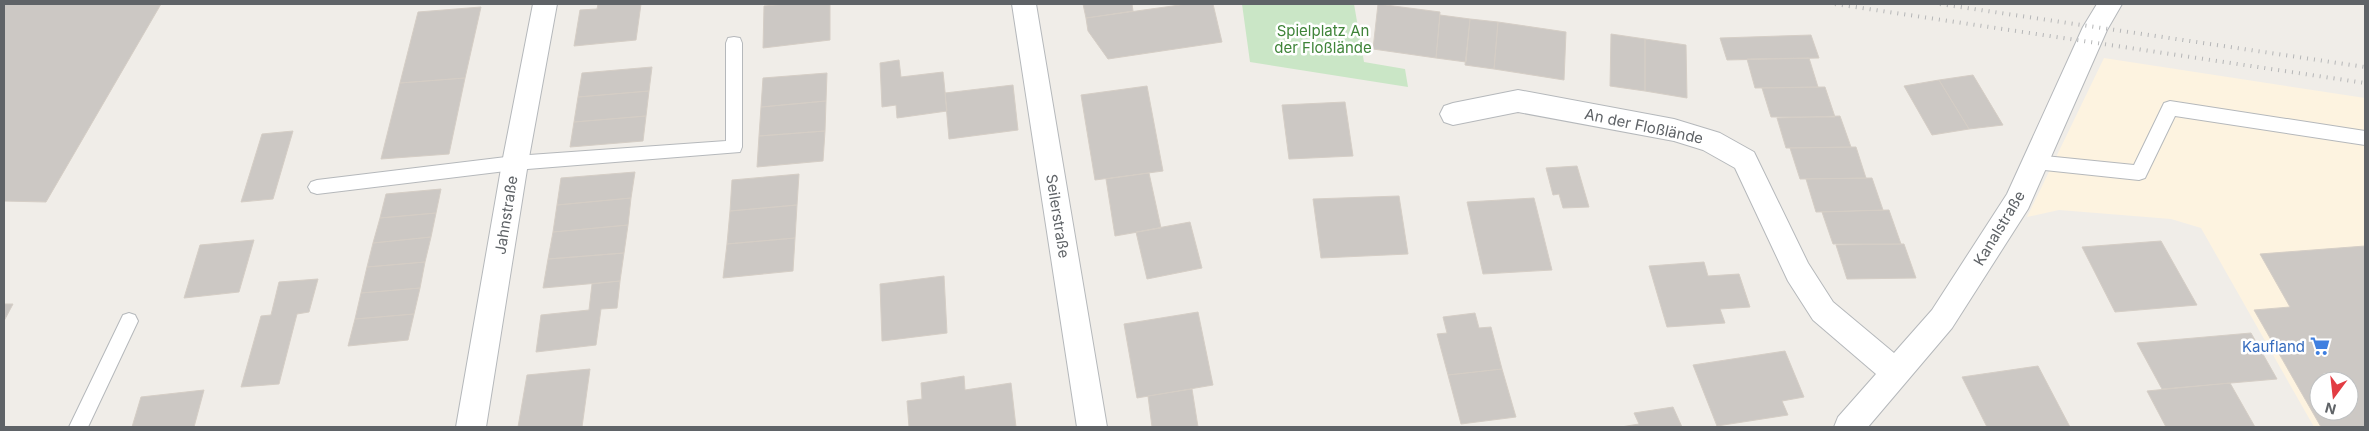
<svg xmlns="http://www.w3.org/2000/svg" width="2369" height="431" font-family="Inter,sans-serif">
<style>
.commercial{fill:#fdf3e0;fill-rule:evenodd}
.green{fill:#cae6c6}
.building{fill:#ccc8c4;stroke:#d5cec6;fill-rule:evenodd}
.lines{fill:none;stroke-linecap:round;stroke-linejoin:round}
.service-casing{stroke:#b5b8bb;stroke-width:2}
.minor-casing{stroke:#b5b8bb;stroke-width:2}
.service{fill:#fff;fill-rule:evenodd}
.minor{fill:#fff;fill-rule:evenodd}
.rail{stroke:#b5b6b7;stroke-width:4;stroke-dasharray:1 6;stroke-linecap:butt}
.labels{text-anchor:middle;dominant-baseline:central;stroke-width:5;stroke-linejoin:round;paint-order:stroke}
.park-label{font-size:15px;fill:#3f8439;stroke:#fff}
.street-label{font-size:15px;fill:#5f6367;stroke:#fff}
.shop-label{font-size:15px;fill:#366cbe;stroke:#fff;text-anchor:end}
</style>
<rect width="100%" height="100%" fill="#f0ede8"/>
<!-- commercial -->
<path class="commercial" d="M2104 58 2365 98V427H2314L2201 228 2171 219 2059 210 2027 217ZM2319 381H2349V411H2319Z"/>
<!-- green -->
<path class="green" d="M1242 4H1354L1364 62 1405 69 1408 87 1250 62Z"/>
<!-- building -->
<path class="building" d="M4 4H161L46 202 4 201Z
M598 4H641L636 40 574 46 580 10 597 9Z
M786 4H830V40L763 48 764 6Z
M1083 4H1132L1133 11 1086 18Z
M1187 4H1213L1222 42 1108 59 1088 31 1086 18Z
M1378 4 1440 12 1436 58 1373 49Z
M481 7 465 78 400 83 418 12Z
M1440 15 1470 19 1466 62 1436 58Z
M1470 19 1498 22 1494 69 1465 65Z
M1498 22 1566 32 1564 80 1494 69Z
M1611 34 1645 39V91L1610 86Z
M1811 35 1819 58 1727 60 1720 38Z
M1645 39 1686 45 1687 98 1645 91Z
M1809 58 1818 87 1755 88 1747 59Z
M899 60 901 77 943 72 947 111 897 118 896 105 882 107 880 63Z
M652 67 649 91 578 97 582 73Z
M827 73 826 101 761 107 763 78Z
M1973 75 2003 125 1969 129 1939 80Z
M465 78 449 154 381 159 400 83Z
M1939 80 1969 129 1932 135 1904 86Z
M1013 85 1018 130 949 139 945 93Z
M1147 86 1163 171 1095 180 1081 95Z
M1825 87 1835 117H1771L1762 88Z
M649 91 646 116 574 122 578 97Z
M826 101 825 131 759 136 761 107Z
M1345 102 1353 156 1289 159 1282 105Z
M646 116 643 141 570 147 574 122Z
M1840 116 1851 147 1786 148 1777 118Z
M293 131 273 199 241 202 262 134Z
M825 131 823 161 757 167 759 136Z
M1856 147 1866 178 1800 179 1790 148Z
M1577 166 1589 207 1563 208 1559 194 1553 195 1546 168Z
M635 172 631 198 557 205 561 178Z
M1149 173 1161 228 1115 236 1106 179Z
M799 174 797 205 730 211 732 180Z
M1872 178 1883 210 1816 212 1806 179Z
M441 189 436 213 380 218 386 194Z
M1399 196 1408 254 1321 258 1313 199Z
M631 198 628 225 553 232 557 205Z
M1534 198 1552 270 1483 274 1467 202Z
M797 205 795 238 727 244 730 211Z
M1889 210 1901 244H1833L1822 212Z
M436 213 431 237 373 243 380 218Z
M1190 222 1202 268 1147 279 1136 232Z
M628 225 624 253 548 259 553 232Z
M431 237 425 262 367 267 373 243Z
M795 238 793 271 723 278 727 244Z
M254 240 239 292 184 298 200 245Z
M2161 241 2197 305 2115 312 2082 247Z
M1904 244 1916 278 1847 279 1836 245Z
M2365 246V427H2321L2254 310 2290 307 2260 254ZM2319 381H2349V411H2319Z
M624 253 620 281 543 288 548 259Z
M425 262 420 288 361 293 367 267Z
M1704 262 1708 276 1739 274 1750 307 1720 309 1725 323 1667 327 1649 266Z
M944 276 947 333 882 341 880 284Z
M318 279 309 312 297 314 279 384 241 387 261 316 271 315 279 282Z
M620 281 617 308 601 309 596 345 536 352 541 315 589 310 592 284Z
M420 288 414 314 355 319 361 293Z
M4 304H13L4 321Z
M1198 312 1213 385 1137 398 1124 324Z
M1475 313 1479 328 1491 327 1502 369 1448 375 1437 334 1447 333 1443 317Z
M414 314 408 340 348 346 355 319Z
M2251 333 2277 379 2162 389 2137 343Z
M1785 351 1804 397 1782 401 1788 415 1717 426 1693 365Z
M2038 366 2070 427H1987L1962 377Z
M590 369 582 427H518L527 375Z
M1502 369 1516 417 1461 424 1448 375Z
M964 376 965 390 1011 383 1016 427H909L907 401 922 399 921 383Z
M2230 383 2255 427H2166L2147 391Z
M1192 389 1198 427H1152L1148 396Z
M204 390 194 427H132L141 397Z
M1673 407 1682 427H1621L1639 424 1634 413Z"/>
<g class="lines">
<defs>
<path id="service" d="M734 37 740 38 742 43V147L740 152 515 170 317 194 311 192 308 187 311 182 317 180 515 156 726 141V43L728 38Z
M2170 101 2365 131V145L2175 116 2145 178 2139 180 2035 169 2029 167 2026 162 2029 157 2035 155 2134 165 2164 103Z
M129 313 135 315 138 321 88 427H69L123 315Z"/>
<path id="minor" d="M533 4H557L528 163 486 427H456L502 163Z
M1012 4H1036L1107 427H1077Z
M2097 4H2122L2107 30 2028 209 1952 328 1868 427H1834L1838 417 1876 374 1813 320 1788 281 1735 168 1703 150 1674 141 1518 112 1453 125 1444 122 1440 114 1444 106 1453 103 1518 90 1674 119 1720 133 1754 152 1808 263 1833 302 1894 353 1932 310 2007 194 2083 27Z"/>
</defs>
<!-- service casing -->
<use href="#service" class="service-casing"/>
<!-- minor casing -->
<use href="#minor" class="minor-casing"/>
<!-- service -->
<use href="#service" class="service"/>
<!-- minor -->
<use href="#minor" class="minor"/>
<!-- rail -->
<path class="rail" d="M1835 4 2365 83
M1940 4 2365 67"/>
</g>
<!-- icons -->
<defs>
<symbol id="supermarket-bare" viewBox="-9 -9 18 18"><path d="M-6-5.5h2.5l.6 2H6L4.5 2H-2.5L-4.4-4H-6ZM-1.5 3.2a1.3 1.3 0 1 0 .1 0ZM3 3.2a1.3 1.3 0 1 0 .1 0Z" fill="#3f7fe0" stroke="#fff" stroke-width="2.5" paint-order="stroke"/></symbol>
</defs>
<g fill-rule="evenodd">
<use href="#supermarket-bare" x="2306" y="332" width="28" height="28"/>
</g>
<g class="labels">
<!-- park labels -->
<g class="park-label">
<text x="1323" y="30">Spielplatz An<tspan x="1323" dy="17">der Floßlände</tspan></text>
</g>
<!-- street labels -->
<g class="street-label">
<text transform="translate(1644 126) rotate(12)">An der Floßlände</text>
<text transform="translate(506 215) rotate(-81)">Jahnstraße</text>
<text transform="translate(1058 216) rotate(81)">Seilerstraße</text>
<text transform="translate(1999 228) rotate(-59)">Kanalstraße</text>
</g>
<!-- shop labels -->
<g class="shop-label">
<text x="2305" y="346">Kaufland</text>
</g>
</g>
<!-- border -->
<rect width="2369" height="431" fill="none" stroke="#5f6367" stroke-width="10"/>
<!-- north arrow -->
<g transform="translate(2334 396) rotate(195)"><circle r="24" fill="#ffffff" stroke="#bfc1c2"/>
<path d="M0-4L9 19L0 12L-9 19Z" fill="#e23c43"/>
<text y="-8" font-size="14" font-weight="bold" text-anchor="middle" fill="#5f6367">N</text>
</g>
</svg>
